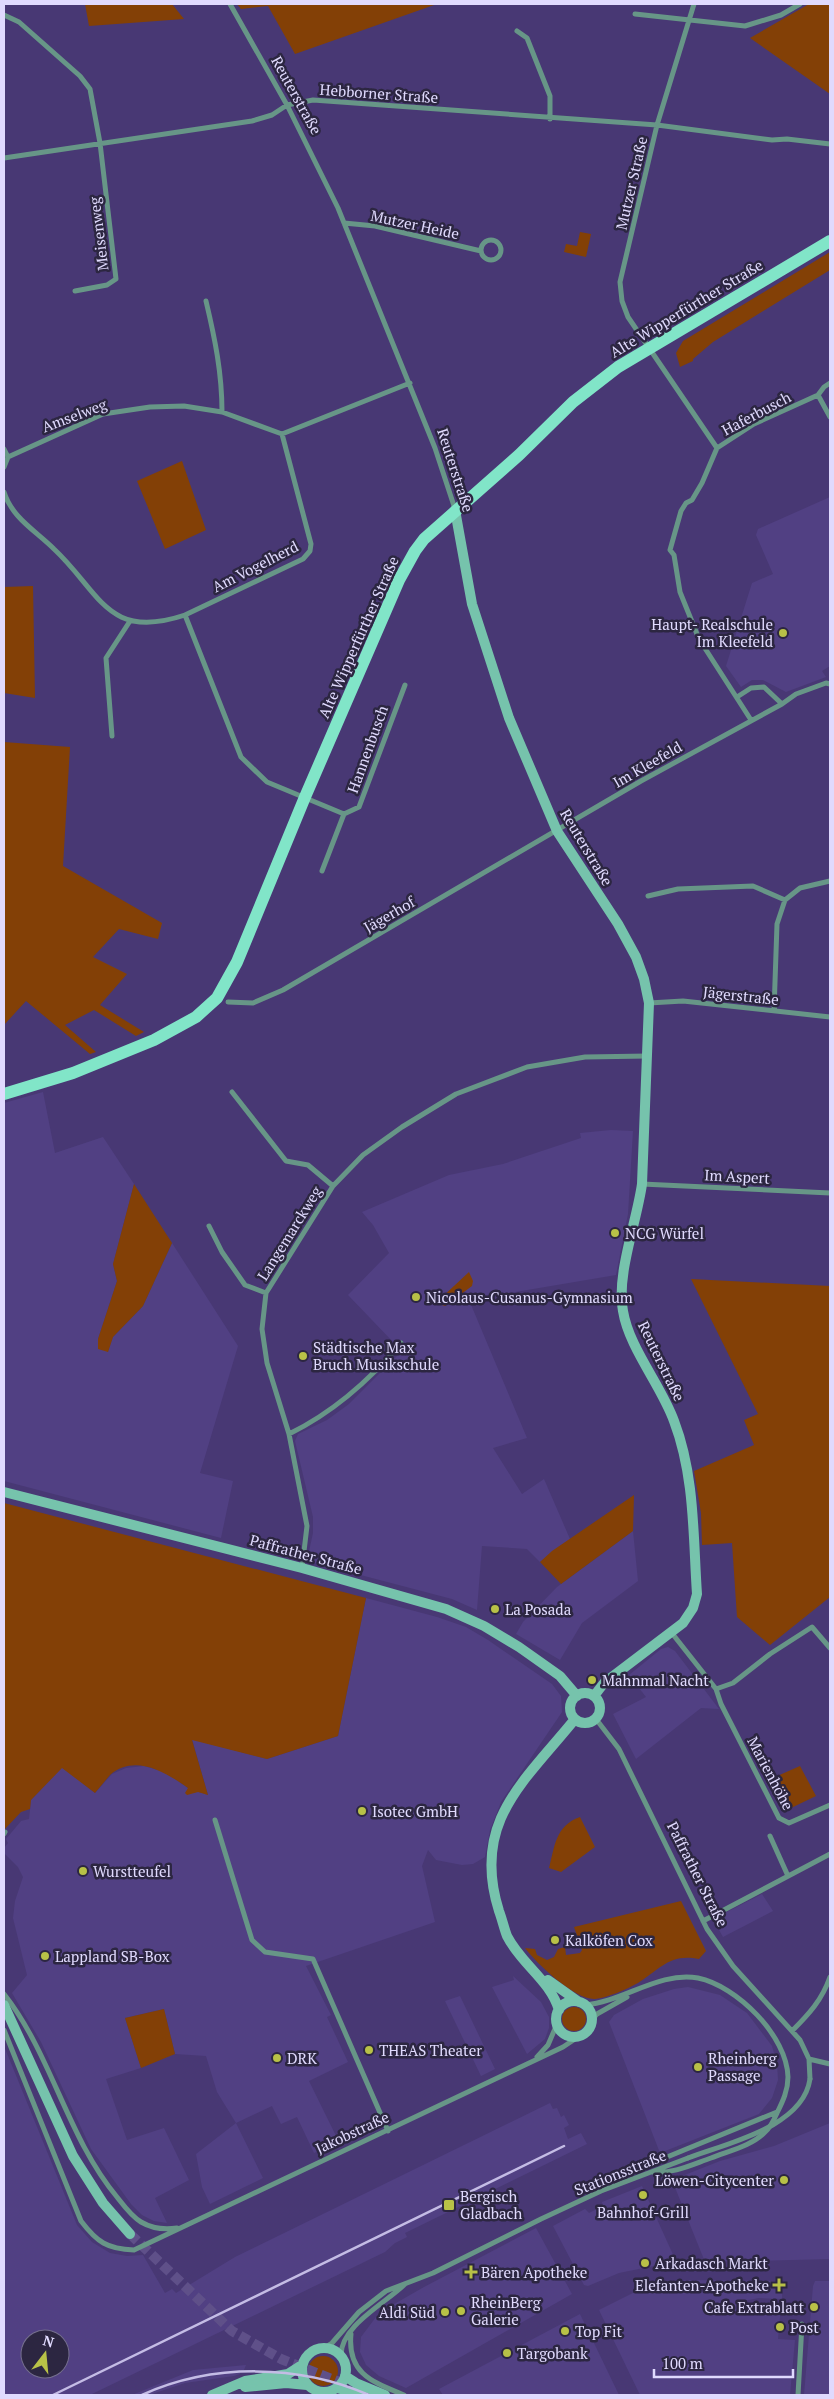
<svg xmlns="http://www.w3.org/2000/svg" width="834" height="2399" font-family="'PT Serif',serif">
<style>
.built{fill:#514083;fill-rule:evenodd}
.green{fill:#834006}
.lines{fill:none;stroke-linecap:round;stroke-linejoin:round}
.secondary-tunnel{stroke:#5f5089;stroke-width:10;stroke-dasharray:10 5;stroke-linecap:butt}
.street{stroke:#679687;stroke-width:5}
.secondary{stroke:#76c3ac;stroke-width:10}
.primary{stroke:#81e5c8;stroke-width:12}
.rail{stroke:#c4bce5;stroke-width:2.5}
.street-bridge{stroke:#679687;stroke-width:5}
.poi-dot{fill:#b8c147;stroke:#2c2641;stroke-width:2}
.labels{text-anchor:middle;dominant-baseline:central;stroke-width:5;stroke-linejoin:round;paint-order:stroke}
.street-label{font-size:15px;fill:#e0dafe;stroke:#2c2641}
.poi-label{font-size:15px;fill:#e0dafe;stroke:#2c2641;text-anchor:start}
</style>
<rect width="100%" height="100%" fill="#483874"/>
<!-- built -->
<path class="built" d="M830 497V666L822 671 826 677 786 692 763 680H752L741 687 726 666 752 583 773 574 756 535 758 529Z
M43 1092 55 1153 103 1137 134 1184 113 1264 117 1281 98 1339 108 1352 113 1337 143 1306 172 1243 238 1346 200 1473 233 1481 221 1538 4 1481V1103Z
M611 1130 633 1131 628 1214 616 1275 469 1300 527 1438 493 1448 522 1494 544 1479 570 1539 540 1562 527 1549 482 1546 477 1610 452 1599 311 1562 308 1556 313 1533V1517L295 1441 298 1434 327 1420 349 1404 405 1348 397 1340 394 1343 348 1295 389 1253 373 1225 362 1212 449 1175 503 1164 581 1138 580 1133Z
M633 1531 638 1581 582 1623 560 1660 516 1634 523 1622 557 1587Z
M366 1598 437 1617 466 1627 488 1640 552 1684 561 1696 562 1712 501 1802 490 1830 485 1857 473 1864 462 1865 436 1860 428 1850 422 1866 435 1922 306 1966 331 2015 327 2017 348 2062 309 2081 339 2142 314 2153 297 2117 281 2124 272 2106 236 2123 263 2178 210 2204 202 2187 196 2154 236 2123 217 2092 206 2056 175 2054 164 2009 125 2018 141 2068 106 2079 127 2140 164 2128 189 2180 155 2198 167 2223 154 2221 142 2215 131 2204 91 2149 41 2042 12 1993 27 1975 13 1918 15 1901 23 1877 18 1867 4 1853V1848L8 1843 6 1839 21 1821 29 1819 31 1800 62 1767 95 1793 112 1774 126 1768 144 1766 165 1772 188 1788 208 1795 192 1739 267 1759 338 1736Z
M668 1647 675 1651 719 1709 701 1708 636 1759 613 1714 646 1697 629 1675 661 1649Z
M762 1894 773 1911 723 1937 713 1919Z
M513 1976 541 2002 549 2017V2028L545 2039 527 2054 492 1987 514 1980Z
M688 1987 720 1995 747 2013 772 2046 777 2064 778 2080 772 2098 759 2114 660 2153 609 2022 614 2015 643 1999 674 1989Z
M460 1996 495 2069 481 2076 445 2001Z
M4 2046 77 2225 92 2242 110 2253 127 2256 143 2255 165 2293 172 2289 176 2293 235 2257 550 2103 553 2109 557 2108 561 2117 564 2115 569 2125 564 2128 568 2139 581 2133 587 2144 405 2233 407 2237 395 2243 385 2252 92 2394 4 2395ZM30 2339H60V2369H30Z
M830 2123V2259L705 2262 672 2180 720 2161 774 2146Z
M642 2186 675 2259 673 2262 619 2273 588 2286 584 2285 553 2226 585 2209 589 2213 603 2206 602 2202Z
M536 2228 572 2294 406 2388 379 2376 366 2365 360 2352 361 2337 376 2317 389 2307 424 2287Z
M686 2280 782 2281V2299L759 2298 738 2302 781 2306 778 2339 795 2340 790 2395H640L599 2310 635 2292 659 2284Z
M815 2281H830V2395H804L813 2286Z
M580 2314 619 2395H443L439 2389Z
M246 2365 244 2370H240V2374L234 2376 185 2383 149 2395H132L193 2370Z"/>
<!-- green -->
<path class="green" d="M85 4H172L184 19 89 26Z
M237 4H437L295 54 268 6 241 9Z
M809 4H830V94L750 38Z
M580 232 591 234 586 257 564 252 566 244 577 246Z
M830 252V270L713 342 693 359V361L680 367 676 353 683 341Z
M182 461 206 530 165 549 137 481Z
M33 586 35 698 4 693V587Z
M4 742 70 747 63 866 162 923 158 939 119 929 93 957 127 974 100 1005 144 1032 136 1036 94 1010 65 1025 96 1052 90 1054 26 1001 4 1025Z
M134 1184 172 1243 143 1306 113 1337 108 1352 98 1349V1339L117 1281 113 1264Z
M469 1272 473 1281 472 1286 445 1306 442 1305 440 1299Z
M691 1279 830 1286V1597L770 1645 737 1617 732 1543 702 1545 701 1513 694 1471 754 1445 744 1420 758 1414Z
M634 1495 633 1531 561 1584 540 1562 552 1551Z
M4 1503 366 1598 338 1736 267 1759 192 1740 208 1795 198 1792 187 1795 185 1793 188 1788C167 1773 135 1753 110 1775 105 1781 100 1787 95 1793L62 1768 31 1800 30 1809 21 1812 4 1830Z
M800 1766 816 1796 791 1808 775 1777Z
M580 1817 595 1847 561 1872 549 1868C555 1846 555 1826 580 1817Z
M681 1901 706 1951 699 1959C670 1953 660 1969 638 1983 627 1989 607 1998 595 1999 575 2000 537 1964 525 1948L535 1949 537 1955 547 1960 554 1957 558 1949 565 1947 566 1955 580 1953 582 1950 574 1927Z
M562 2019a12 12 0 1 1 24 0a12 12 0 1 1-24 0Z
M164 2009 175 2054 141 2068 125 2018Z
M308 2371a15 15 0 1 1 30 0a15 15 0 1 1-30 0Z"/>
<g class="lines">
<!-- secondary-tunnel -->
<path class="secondary-tunnel" d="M130 2234 232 2331 281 2359 365 2392"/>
<!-- street -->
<path class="street" d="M230 4 287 105 338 208 435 448 455 509
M694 4 657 125 620 282 622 301 628 317 717 448 754 424 818 395 824 387 830 383
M635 14 745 26 781 15 800 4
M4 15 19 22 80 76 90 89 100 143 116 279 107 285 75 291
M517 31 527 38 550 96V119
M4 158 252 121 272 115 287 105 313 100 657 125 772 140 787 139 830 144
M344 223 375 226 481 251
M481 250a10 10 0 1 1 20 0a10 10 0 1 1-20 0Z
M206 301C215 339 222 373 222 412
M818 395 830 417
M717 448 702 483 692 500 686 503 681 511 670 550 674 555 680 592 699 639 751 720
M4 449 8 457
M4 467 8 457 103 414 150 407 184 406 222 412 282 434
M4 492C12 518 36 531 54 549 101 593 107 641 185 615
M737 697 751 688 764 687 782 704 796 694 826 683 830 684
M112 736 106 658 130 621
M344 814 267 782 241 757 185 615 303 559 310 551 311 544 282 434 410 383
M322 871 344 814 359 807 405 685
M648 896 678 889 753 886 785 900 800 888 830 881
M228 1002 253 1003 283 990 641 781 782 704
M649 1003 683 1001 830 1017
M774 1011 777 924 785 900
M232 1092 286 1161 308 1165 333 1186
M642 1184 830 1193
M209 1226 222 1252 245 1285 266 1293
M289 1434C334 1412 369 1381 401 1343
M302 1568 307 1526 289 1434 267 1363 262 1329 266 1293 333 1186 363 1155 402 1127 456 1094 527 1067 585 1057 648 1056
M671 1632 716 1689 733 1683 770 1654 812 1627 830 1648
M716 1689 721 1704 779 1818 789 1823 830 1805
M596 1719 619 1749 707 1929 733 1966 800 2040 809 2059 810 2079
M215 1820 252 1940 265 1952 313 1959 388 2131
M4 1834 5 1832
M770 1836 788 1876
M703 1921 830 1854
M4 1994C52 2055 67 2137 117 2197 124 2206 131 2216 141 2222 153 2229 164 2230 177 2228
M585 2005C623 2002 659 1971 698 1978 737 1986 787 2036 788 2077 788 2090 783 2101 777 2113 774 2120 771 2127 765 2132 752 2146 728 2151 711 2158 691 2165 673 2174 653 2172
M592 2020 597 2014 627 1997
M4 2030 81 2221C97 2242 107 2249 134 2250L563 2047 578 2037
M792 2031C809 2014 822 2000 830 1977
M537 2057 548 2045 557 2024
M809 2059 830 2064
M650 2164 777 2112
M351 2334C347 2374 373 2382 404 2395
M324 2348 332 2343 359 2312 386 2291 433 2273 541 2219 601 2191 688 2158
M341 2356C340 2326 386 2303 405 2284
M798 2395 802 2324"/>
<!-- secondary -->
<path class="secondary" d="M455 510 472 604 509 718 557 831 618 924 636 957 644 979 649 1003 642 1184C637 1221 616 1275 623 1311 629 1348 661 1385 674 1421 695 1476 693 1536 697 1594L693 1608 683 1623 604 1683 594 1696
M4 1492 302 1568 446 1609 484 1626 519 1647 560 1676 577 1696
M570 1708a15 15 0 1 1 30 0a15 15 0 1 1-30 0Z
M548 1980 579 2002
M556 2019a18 18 0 1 1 36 0a18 18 0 1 1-36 0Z
M4 2005 73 2156 103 2203 130 2234
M559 2010C550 1980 521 1964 507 1936 504 1928 502 1919 499 1911 471 1822 524 1782 575 1719
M302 2370a22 22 0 1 1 44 0a22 22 0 1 1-44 0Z
M345 2376 356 2383 385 2395
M245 2387 286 2383 307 2385
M337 2388 362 2395
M212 2395 245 2381 288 2374 302 2365"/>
<!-- primary -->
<path class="primary" d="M4 1094 73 1073 154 1040 196 1017 217 998 237 962 305 797 399 580 415 551 424 539 519 455 573 402 618 367 830 241"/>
<!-- rail -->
<path class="rail" d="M53 2395 564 2146
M142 2395C212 2363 299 2364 369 2395"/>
<!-- street-bridge -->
<path class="street-bridge" d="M688 2158C728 2143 803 2127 810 2079"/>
</g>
<!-- markers -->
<g class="poi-dot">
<circle cx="783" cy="633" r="5"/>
<circle cx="615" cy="1233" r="5"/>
<circle cx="416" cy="1297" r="5"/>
<circle cx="303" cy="1356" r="5"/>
<circle cx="495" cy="1609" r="5"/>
<circle cx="592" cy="1680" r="5"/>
<circle cx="362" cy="1811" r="5"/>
<circle cx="83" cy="1871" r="5"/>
<circle cx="555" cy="1940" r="5"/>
<circle cx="45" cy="1956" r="5"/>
<circle cx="369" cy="2050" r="5"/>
<circle cx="277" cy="2058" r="5"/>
<circle cx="698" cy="2067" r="5"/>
<circle cx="784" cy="2180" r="5"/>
<circle cx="643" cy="2195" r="5"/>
<rect x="443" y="2199" width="12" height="12" rx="2.5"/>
<circle cx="645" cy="2263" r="5"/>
<path d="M468.5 2264.5h5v5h5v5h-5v5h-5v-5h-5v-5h5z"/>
<path d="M776.5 2277.5h5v5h5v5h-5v5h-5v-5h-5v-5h5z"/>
<circle cx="814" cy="2307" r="5"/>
<circle cx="461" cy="2311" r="5"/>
<circle cx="445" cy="2312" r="5"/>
<circle cx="780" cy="2327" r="5"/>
<circle cx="565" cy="2331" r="5"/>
<circle cx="507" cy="2353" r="5"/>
</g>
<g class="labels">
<!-- street labels -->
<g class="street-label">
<text transform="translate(379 93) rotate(4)">Hebborner Straße</text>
<text transform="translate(297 95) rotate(61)">Reuterstraße</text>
<text transform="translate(631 183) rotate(-77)">Mutzer Straße</text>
<text transform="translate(415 224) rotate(12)">Mutzer Heide</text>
<text transform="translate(98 234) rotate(-97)">Meisenweg</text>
<text transform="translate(686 308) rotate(-31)">Alte Wipperfürther Straße</text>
<text transform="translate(756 413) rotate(-28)">Haferbusch</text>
<text transform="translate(74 415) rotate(-21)">Amselweg</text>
<text transform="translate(456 470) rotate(72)">Reuterstraße</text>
<text transform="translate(255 566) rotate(-27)">Am Vogelherd</text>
<text transform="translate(358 637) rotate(-66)">Alte Wipperfürther Straße</text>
<text transform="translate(367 749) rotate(-70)">Hannenbusch</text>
<text transform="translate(647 764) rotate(-30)">Im Kleefeld</text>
<text transform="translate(587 847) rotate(59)">Reuterstraße</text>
<text transform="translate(389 914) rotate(-30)">Jägerhof</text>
<text transform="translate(741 995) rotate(6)">Jägerstraße</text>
<text transform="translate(737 1176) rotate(3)">Im Aspert</text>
<text transform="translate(289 1233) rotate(-58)">Langemarckweg</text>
<text transform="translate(662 1361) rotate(64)">Reuterstraße</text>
<text transform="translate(306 1554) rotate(15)">Paffrather Straße</text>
<text transform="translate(771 1773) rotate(62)">Marienhöhe</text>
<text transform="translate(698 1874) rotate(63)">Paffrather Straße</text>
<text transform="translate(352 2132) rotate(-25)">Jakobstraße</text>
<text transform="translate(620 2172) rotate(-22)">Stationsstraße</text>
</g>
<!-- poi labels -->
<g class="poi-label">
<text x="773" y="624" text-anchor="end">Haupt- Realschule<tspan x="773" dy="17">Im Kleefeld</tspan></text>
<text x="625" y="1233">NCG Würfel</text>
<text x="426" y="1297">Nicolaus-Cusanus-Gymnasium</text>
<text x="313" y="1347">Städtische Max<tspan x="313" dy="17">Bruch Musikschule</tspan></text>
<text x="505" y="1609">La Posada</text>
<text x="602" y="1680">Mahnmal Nacht</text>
<text x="372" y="1811">Isotec GmbH</text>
<text x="93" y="1871">Wurstteufel</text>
<text x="565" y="1940">Kalköfen Cox</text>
<text x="55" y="1956">Lappland SB-Box</text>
<text x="379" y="2050">THEAS Theater</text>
<text x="287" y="2058">DRK</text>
<text x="708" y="2058">Rheinberg<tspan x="708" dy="17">Passage</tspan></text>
<text x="774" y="2180" text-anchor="end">Löwen-Citycenter</text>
<text x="460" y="2196">Bergisch<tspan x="460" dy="17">Gladbach</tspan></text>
<text x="643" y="2212" text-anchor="middle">Bahnhof-Grill</text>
<text x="655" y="2263">Arkadasch Markt</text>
<text x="481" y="2272">Bären Apotheke</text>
<text x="769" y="2285" text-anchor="end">Elefanten-Apotheke</text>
<text x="471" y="2302">RheinBerg<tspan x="471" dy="17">Galerie</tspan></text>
<text x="804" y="2307" text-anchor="end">Cafe Extrablatt</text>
<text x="435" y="2312" text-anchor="end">Aldi Süd</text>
<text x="790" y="2327">Post</text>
<text x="575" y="2331">Top Fit</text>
<text x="517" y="2353">Targobank</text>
</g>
</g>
<!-- border -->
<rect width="834" height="2399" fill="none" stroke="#e0dafe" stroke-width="10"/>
<!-- north arrow -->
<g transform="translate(45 2354) rotate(16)"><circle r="24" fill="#2c2641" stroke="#746e8d"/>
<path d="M0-4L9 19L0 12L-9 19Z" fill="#b8c147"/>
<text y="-8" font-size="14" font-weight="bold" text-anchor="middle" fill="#e0dafe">N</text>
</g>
<!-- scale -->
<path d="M654 2369v8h139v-8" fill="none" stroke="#e0dafe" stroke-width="2.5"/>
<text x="662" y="2369" font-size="15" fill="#e0dafe" stroke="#2c2641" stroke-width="4" paint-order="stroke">100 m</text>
</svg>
